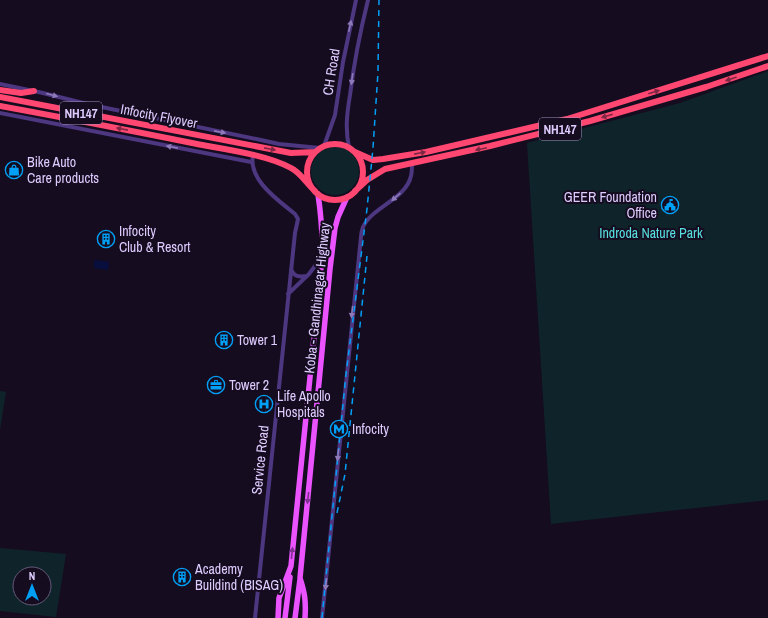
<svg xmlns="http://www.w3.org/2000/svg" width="768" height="618" font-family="'Archivo Narrow',sans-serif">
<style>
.green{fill:#0f242a;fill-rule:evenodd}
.water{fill:#080e3d}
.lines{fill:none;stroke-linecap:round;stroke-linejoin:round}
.minor{stroke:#4c3780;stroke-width:4}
.major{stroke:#ea53ff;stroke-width:5.5}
.highway{stroke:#ff4771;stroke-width:6}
.rail{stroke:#00a0f7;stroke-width:1.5;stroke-dasharray:6 5;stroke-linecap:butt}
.oneway{fill:#8e7ab9}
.oneway2{fill:#7e2744}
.oneway3{fill:#803090}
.labels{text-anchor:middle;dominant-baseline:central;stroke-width:4;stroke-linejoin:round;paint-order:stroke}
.shield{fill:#150c20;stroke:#a292bc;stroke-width:1}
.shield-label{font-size:13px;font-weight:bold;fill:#deccff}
.street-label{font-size:14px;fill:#deccff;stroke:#150c20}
.poi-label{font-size:14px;fill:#deccff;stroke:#150c20;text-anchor:start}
.park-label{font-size:14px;fill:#57e0e0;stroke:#150c20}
</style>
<rect width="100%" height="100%" fill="#150c20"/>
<!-- green -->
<path class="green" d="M768 71V500L551 524 527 143 680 103Z
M311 171a24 24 0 1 1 48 0a24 24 0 1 1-48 0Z
M0 391 6 392 0 430Z
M0 548 66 554 56 617 0 611ZM20 574H44V598H20Z"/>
<!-- water -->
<path class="water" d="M94 260 109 262 108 270 94 268Z"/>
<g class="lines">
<!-- minor -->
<path class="minor" d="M0 84 43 93 87 104 261 140 279 144 320 148
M0 113 251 162
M324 146 335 115 343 62 356 0
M349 147C345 129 347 113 350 95 354 63 360 32 368 0
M253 155C248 180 278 200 295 214L298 219 295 233 255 618
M291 269C294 277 299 277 307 276
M288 294 309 274 321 258
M322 618 361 237C361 234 362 230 363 227 372 207 406 199 411 176 412 172 412 167 412 163"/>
<!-- major -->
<path class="major" d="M278 618 279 598 291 566 322 258C323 236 321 215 318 194
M285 618 290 577
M295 618 300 579
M305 618C306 602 305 593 300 578L330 269 335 228 338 217 347 197"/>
<!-- highway -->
<path class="highway" d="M0 90 21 93 34 91
M0 97 291 153 315 152
M0 106C66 118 132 131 197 144 224 149 268 155 291 168 300 172 307 184 315 191
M307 172a28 28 0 1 1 56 0a28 28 0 1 1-56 0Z
M355 152 373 160 383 159 426 152 567 119 768 56
M355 191 367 180 385 169 490 146 590 121 706 87 768 66"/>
<!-- rail -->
<path class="rail" d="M337 513 345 474 367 256
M322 618 346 374 367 209 373 148 378 72 379 0"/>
</g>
<!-- one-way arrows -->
<defs><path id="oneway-solid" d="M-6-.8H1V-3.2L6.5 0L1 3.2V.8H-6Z"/></defs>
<g class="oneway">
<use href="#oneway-solid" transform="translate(350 26) rotate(-78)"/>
<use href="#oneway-solid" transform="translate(352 79) rotate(98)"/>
<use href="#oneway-solid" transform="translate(52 95) rotate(15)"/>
<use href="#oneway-solid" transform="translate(220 132) rotate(11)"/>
<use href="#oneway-solid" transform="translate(172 147) rotate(-169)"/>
<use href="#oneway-solid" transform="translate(396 197) rotate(138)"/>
<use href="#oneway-solid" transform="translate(352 312) rotate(96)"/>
<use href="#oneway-solid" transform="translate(338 455) rotate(96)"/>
<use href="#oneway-solid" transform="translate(326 584) rotate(96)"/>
</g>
<g class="oneway2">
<use href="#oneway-solid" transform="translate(731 79) rotate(161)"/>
<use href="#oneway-solid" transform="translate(654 92) rotate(-17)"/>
<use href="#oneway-solid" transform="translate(607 116) rotate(164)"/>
<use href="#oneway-solid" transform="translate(122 129) rotate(-169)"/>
<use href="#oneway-solid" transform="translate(270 149) rotate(11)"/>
<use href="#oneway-solid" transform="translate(481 149) rotate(168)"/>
<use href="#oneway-solid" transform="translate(420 153) rotate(-11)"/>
</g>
<g class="oneway3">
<use href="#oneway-solid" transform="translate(308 498) rotate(96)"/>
<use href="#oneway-solid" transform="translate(292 553) rotate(-84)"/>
</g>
<!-- icons -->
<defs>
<symbol id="shop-ring" viewBox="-11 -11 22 22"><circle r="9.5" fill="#150c20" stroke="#00a0f7" stroke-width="1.5"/><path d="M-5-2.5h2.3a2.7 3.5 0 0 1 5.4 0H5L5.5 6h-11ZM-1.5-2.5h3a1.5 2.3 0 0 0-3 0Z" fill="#00a0f7"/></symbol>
<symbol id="civic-ring" viewBox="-11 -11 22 22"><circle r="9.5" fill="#150c20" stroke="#00a0f7" stroke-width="1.5"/><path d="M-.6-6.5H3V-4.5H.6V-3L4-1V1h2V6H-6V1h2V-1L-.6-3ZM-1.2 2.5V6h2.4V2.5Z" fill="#00a0f7"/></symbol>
<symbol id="building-ring" viewBox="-11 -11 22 22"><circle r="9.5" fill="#150c20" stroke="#00a0f7" stroke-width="1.5"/><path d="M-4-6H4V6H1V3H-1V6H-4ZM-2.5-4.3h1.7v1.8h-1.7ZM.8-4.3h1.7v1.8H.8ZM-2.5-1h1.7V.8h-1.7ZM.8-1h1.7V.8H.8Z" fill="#00a0f7"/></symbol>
<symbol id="office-ring" viewBox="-11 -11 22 22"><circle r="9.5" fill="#150c20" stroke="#00a0f7" stroke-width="1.5"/><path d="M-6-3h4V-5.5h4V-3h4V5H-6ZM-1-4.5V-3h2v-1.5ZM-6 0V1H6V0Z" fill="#00a0f7"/></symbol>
<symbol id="hospital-ring" viewBox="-11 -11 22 22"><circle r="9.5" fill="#150c20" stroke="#00a0f7" stroke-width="1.5"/><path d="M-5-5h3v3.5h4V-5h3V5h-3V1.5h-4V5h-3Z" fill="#00a0f7"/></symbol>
<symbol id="metro-ring" viewBox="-11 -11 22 22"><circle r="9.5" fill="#150c20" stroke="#00a0f7" stroke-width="1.5"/><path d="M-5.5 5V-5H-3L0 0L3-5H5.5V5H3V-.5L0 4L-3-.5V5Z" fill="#00a0f7"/></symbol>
</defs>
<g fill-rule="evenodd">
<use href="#shop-ring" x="4" y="160" width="20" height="20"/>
<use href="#civic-ring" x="660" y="195" width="20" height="20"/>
<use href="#building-ring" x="96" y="229" width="20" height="20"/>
<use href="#building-ring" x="214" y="330" width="20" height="20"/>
<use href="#office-ring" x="206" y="375" width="20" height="20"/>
<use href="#hospital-ring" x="254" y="394" width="20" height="20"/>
<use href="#metro-ring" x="329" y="419" width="20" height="20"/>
<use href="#building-ring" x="172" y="567" width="20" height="20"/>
</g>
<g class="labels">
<!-- shield labels -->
<g class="shield">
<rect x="60" y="102" width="42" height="22" rx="3"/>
<rect x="539" y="118" width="42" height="22" rx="3"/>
</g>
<g class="shield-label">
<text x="81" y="113">NH147</text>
<text x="560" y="129">NH147</text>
</g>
<!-- street labels -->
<g class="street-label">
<text transform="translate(331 72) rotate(-81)">CH Road</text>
<text transform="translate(159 116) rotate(11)">Infocity Flyover</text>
<text transform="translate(317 298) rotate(-84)">Koba - Gandhinagar Highway</text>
<text transform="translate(260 460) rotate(-84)">Service Road</text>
</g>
<!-- poi labels -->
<g class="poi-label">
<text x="27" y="162">Bike Auto<tspan x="27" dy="16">Care products</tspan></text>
<text x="657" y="197" text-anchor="end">GEER Foundation<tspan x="657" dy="16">Office</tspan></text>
<text x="119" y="231">Infocity<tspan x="119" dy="16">Club &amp; Resort</tspan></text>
<text x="237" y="340">Tower 1</text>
<text x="229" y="385">Tower 2</text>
<text x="277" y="396">Life Apollo<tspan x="277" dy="16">Hospitals</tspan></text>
<text x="352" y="429">Infocity</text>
<text x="195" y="569">Academy<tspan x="195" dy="16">Buildind (BISAG)</tspan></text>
</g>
<!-- park labels -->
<g class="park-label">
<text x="651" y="233">Indroda Nature Park</text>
</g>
</g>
<!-- north arrow -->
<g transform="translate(32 586)"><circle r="19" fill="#150c20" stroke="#655979"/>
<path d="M0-3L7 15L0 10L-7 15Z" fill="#00a0f7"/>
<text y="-6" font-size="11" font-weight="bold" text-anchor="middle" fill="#deccff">N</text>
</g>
</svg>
